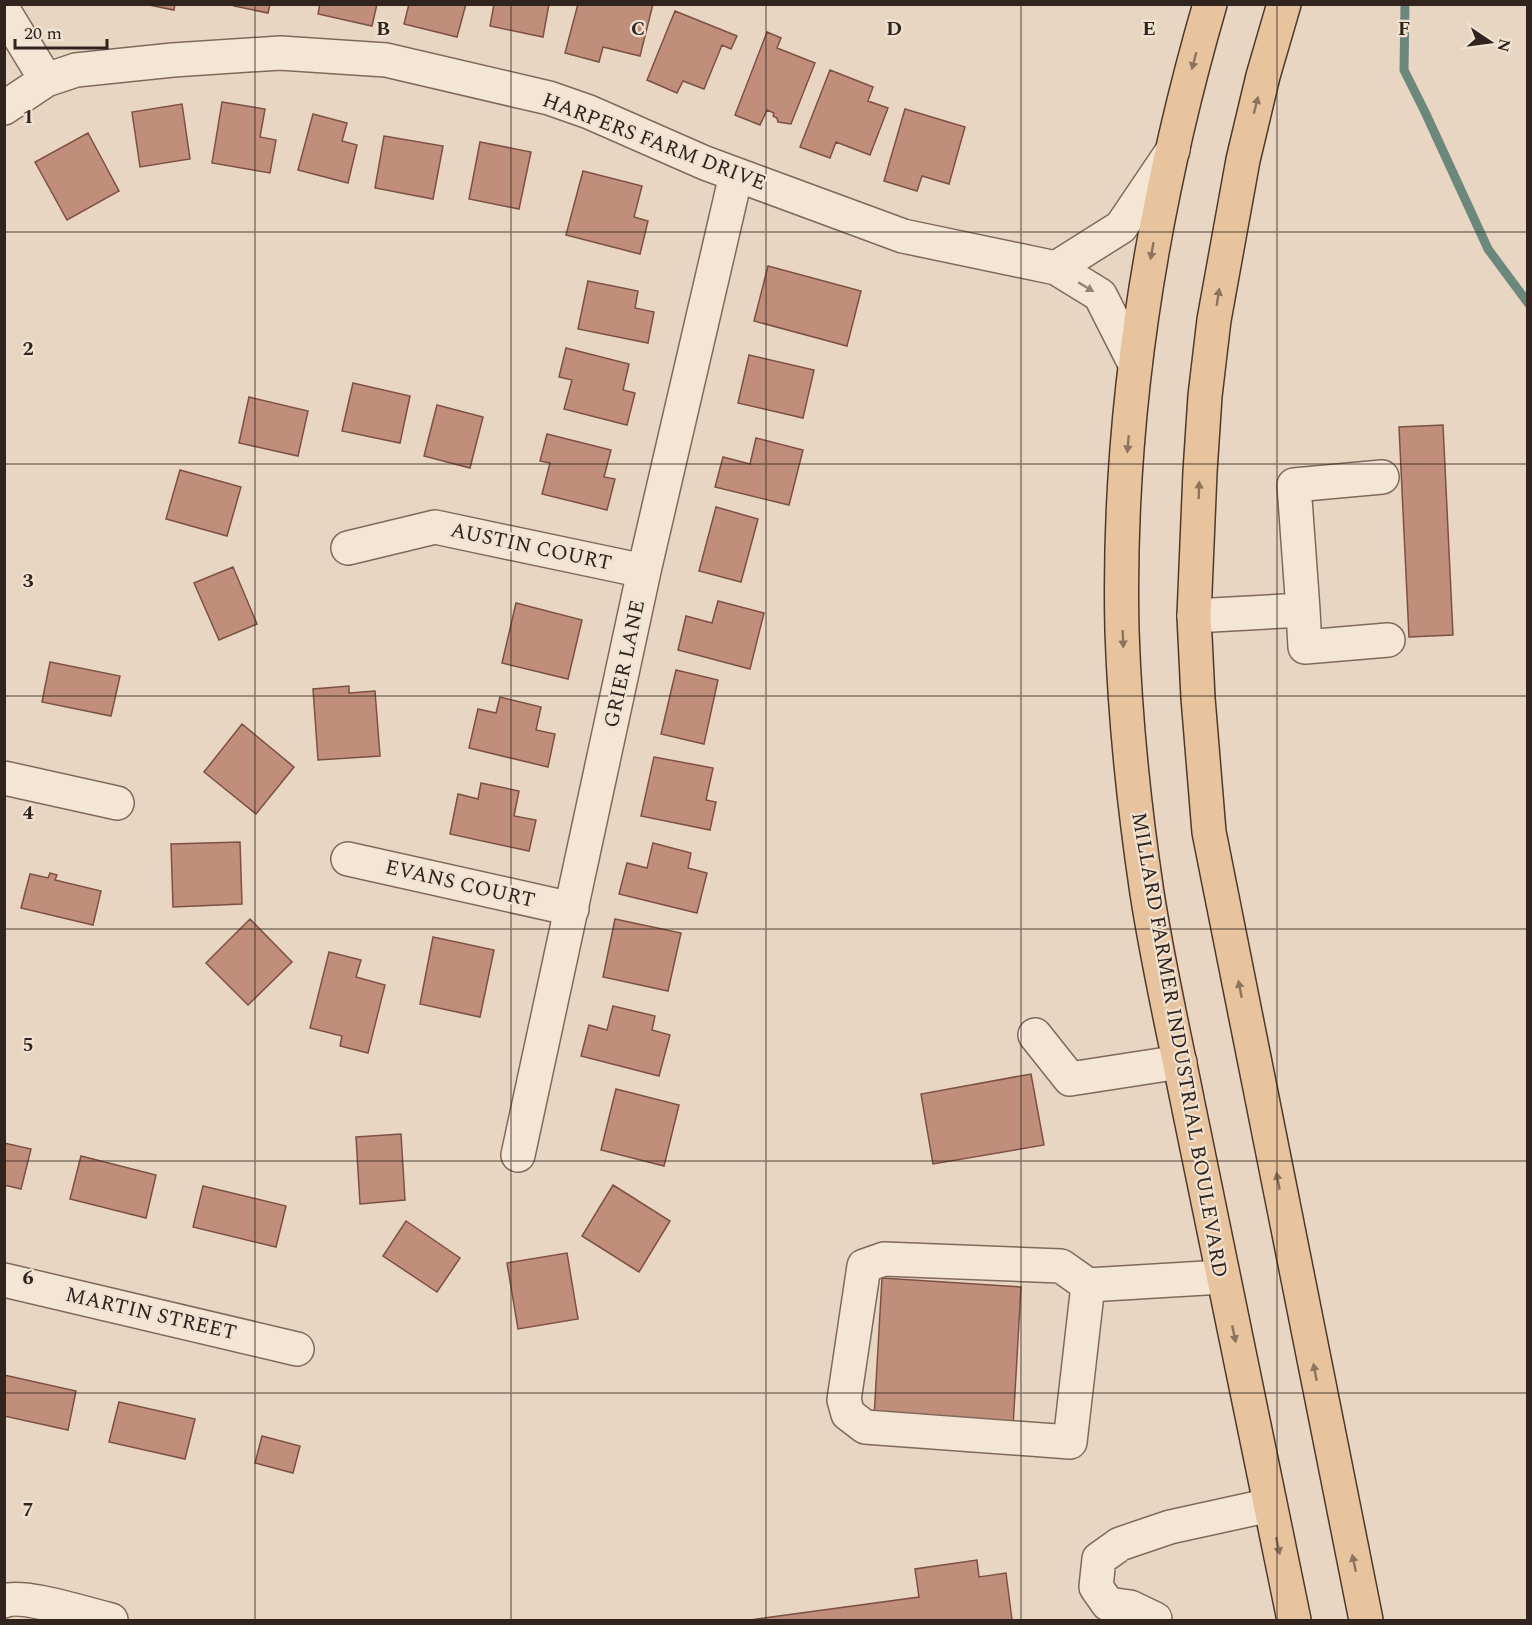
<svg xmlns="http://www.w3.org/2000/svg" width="1532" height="1625" font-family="Spectral,serif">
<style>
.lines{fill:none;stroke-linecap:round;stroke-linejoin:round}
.stream{stroke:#6c887d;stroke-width:9}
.building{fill:#c28e7c;stroke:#7c5144;stroke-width:1.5}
.minor-casing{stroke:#80695b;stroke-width:36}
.major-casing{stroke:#4e392f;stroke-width:36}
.minor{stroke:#f4e5d4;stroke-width:33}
.major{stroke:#e8c49e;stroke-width:33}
.oneway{fill:#8c745e}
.oneway2{fill:#928479}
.grid{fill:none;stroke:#31241e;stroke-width:1.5;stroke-opacity:0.55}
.labels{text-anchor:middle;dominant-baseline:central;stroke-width:4.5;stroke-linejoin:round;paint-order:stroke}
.street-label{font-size:21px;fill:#31241e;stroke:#f0e2d1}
.grid-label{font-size:20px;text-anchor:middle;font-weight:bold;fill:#31241e;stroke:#f0e2d1;stroke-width:4.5;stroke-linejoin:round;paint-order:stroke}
</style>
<rect width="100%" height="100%" fill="#e8d6c2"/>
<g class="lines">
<!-- stream -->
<path class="stream" d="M1405 4 1404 70 1425 112 1488 249 1528 303"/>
</g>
<!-- building -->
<path class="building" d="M144 4H175L174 10Z
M235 4H270L268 13 234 6Z
M320 4H377L372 26 318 14Z
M409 4H466L457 37 404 24Z
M494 4H549L543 37 490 26Z
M578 4H653L640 56 603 47 599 62 565 53Z
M675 11 737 36 731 49 722 45 704 89 683 81 677 93 647 80Z
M767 32 781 38 777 48 815 63 791 124 778 122 777 118 773 116 774 113 767 110 760 125 735 115Z
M830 70 873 87 868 101 888 108 870 155 836 142 830 158 800 147Z
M222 102 265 109 260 137 276 140 270 173 212 163Z
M182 104 190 159 140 167 132 112Z
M905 109 965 127 949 184 922 176 917 191 884 181Z
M313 114 347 123 342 141 357 145 348 183 298 170Z
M88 133 119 191 67 220 35 162Z
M384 136 443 146 433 199 375 188Z
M480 142 531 152 519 209 469 199Z
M583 171 642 186 634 217 648 221 640 254 566 235Z
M768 266 861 291 847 346 754 321Z
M588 281 638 291 635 308 654 312 648 343 578 329Z
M566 348 629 364 623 390 635 393 627 425 564 409 572 380 559 377Z
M749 355 814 370 803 418 738 403Z
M353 383 410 396 400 443 342 431Z
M249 397 308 411 298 456 239 443Z
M437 405 483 417 470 468 424 456Z
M1443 425 1453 635 1409 637 1399 427Z
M547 434 611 450 604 477 615 479 607 510 542 494 550 463 540 461Z
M756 438 803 450 789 505 715 487 723 457 750 464Z
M180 470 241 487 227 536 166 519Z
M716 507 758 519 741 582 699 571Z
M233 567 257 624 219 640 194 583Z
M718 601 764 613 750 669 678 650 686 616 712 623Z
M516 603 582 620 568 679 502 663Z
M50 662 120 676 111 716 42 702Z
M676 670 718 680 704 744 661 734Z
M349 686V693L375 691 380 756 318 760 313 689Z
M500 697 541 707 536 730 555 734 548 767 469 748 478 709 496 713Z
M242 724 294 767 256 814 204 772Z
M654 757 713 768 706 800 716 802 710 830 641 816Z
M481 783 519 791 514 816 536 820 529 851 450 834 458 794 478 799Z
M240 842 242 904 173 907 171 844Z
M653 843 691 853 688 868 707 873 697 913 619 894 627 863 647 868Z
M50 873 57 875 55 880 101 891 93 925 21 908 30 874 48 878Z
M250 919 292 962 248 1005 206 963Z
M615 919 681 933 668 991 603 977Z
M433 937 494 950 480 1017 420 1004Z
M329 952 361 960 356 977 385 985 368 1053 340 1046 342 1036 310 1028Z
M613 1006 655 1016 652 1030 670 1035 659 1076 581 1056 589 1025 607 1030Z
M1031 1074 1044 1145 933 1164 921 1094Z
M616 1089 679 1105 664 1166 601 1150Z
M401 1134 405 1200 360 1204 356 1137Z
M4 1143 31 1149 21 1189 4 1185Z
M81 1156 156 1175 146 1218 70 1199Z
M613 1185 670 1221 639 1272 582 1236Z
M203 1186 286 1206 276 1247 193 1227Z
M406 1221 460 1258 437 1292 383 1256Z
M567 1253 578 1319 518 1329 507 1263Z
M882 1278 1021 1287 1013 1427 874 1418Z
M4 1375 76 1391 68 1430 4 1416Z
M119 1402 195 1419 185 1459 109 1442Z
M262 1436 300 1446 293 1473 255 1463Z
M977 1560 979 1577 1006 1573 1012 1620H750L919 1597 915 1569Z"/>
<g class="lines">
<defs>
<path id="minor" d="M4 11 46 80
M4 108 46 80 76 70 173 60 280 53 386 60 549 98 589 112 705 163 903 236 1056 268
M1135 364 1100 295 1056 268 1121 227 1173 150
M348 548 435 527 644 571
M1303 610 1294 485 1382 477
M1194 616 1303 610 1305 647 1388 640
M4 778 117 803
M348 859 572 909
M1035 1035 1070 1079 1180 1062
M518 1155 644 571 736 175
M4 1280 297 1349
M1088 1285 1061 1266 884 1259 864 1266 844 1400 848 1414 865 1427 1070 1442 1088 1285 1222 1277
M4 1601C22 1593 89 1615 111 1620
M1155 1620V1619L1130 1607 1108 1604 1096 1587 1099 1559 1120 1544 1170 1527 1270 1505"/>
<path id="major" d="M1210 4C1151 208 1117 418 1122 631 1125 719 1134 806 1147 893 1158 964 1174 1034 1188 1104 1222 1276 1258 1448 1294 1620
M1284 4 1263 76 1243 160 1214 320 1205 396 1200 472 1194 616 1198 698 1209 832 1366 1620"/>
</defs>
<!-- minor casing -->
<use href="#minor" class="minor-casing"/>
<!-- major casing -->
<use href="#major" class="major-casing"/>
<!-- minor -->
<use href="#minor" class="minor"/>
<!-- major -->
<use href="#major" class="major"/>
</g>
<!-- one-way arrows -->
<defs><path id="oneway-solid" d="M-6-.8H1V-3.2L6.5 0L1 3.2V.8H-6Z" transform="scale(1.5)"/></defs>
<g class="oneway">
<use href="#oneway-solid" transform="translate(1194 61) rotate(105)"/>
<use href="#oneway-solid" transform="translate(1256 105) rotate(-76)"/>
<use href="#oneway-solid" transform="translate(1152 251) rotate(100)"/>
<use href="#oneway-solid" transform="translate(1218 297) rotate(-81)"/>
<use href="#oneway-solid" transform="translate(1128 444) rotate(95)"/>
<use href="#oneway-solid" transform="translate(1199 490) rotate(-88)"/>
<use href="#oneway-solid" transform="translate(1123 639) rotate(88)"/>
<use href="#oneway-solid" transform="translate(1240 989) rotate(-101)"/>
<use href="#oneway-solid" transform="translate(1278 1181) rotate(-101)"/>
<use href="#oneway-solid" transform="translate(1234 1334) rotate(78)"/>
<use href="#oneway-solid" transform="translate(1315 1372) rotate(-101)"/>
<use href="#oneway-solid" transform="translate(1278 1546) rotate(78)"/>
<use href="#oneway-solid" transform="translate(1354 1563) rotate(-102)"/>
</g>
<use class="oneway2" href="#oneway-solid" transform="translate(1086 287) rotate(31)"/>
<!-- grid -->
<path class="grid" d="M255 4V1620M511 4V1620M766 4V1620M1021 4V1620M1277 4V1620M4 232H1528M4 464H1528M4 696H1528M4 929H1528M4 1161H1528M4 1393H1528"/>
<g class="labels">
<!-- street labels -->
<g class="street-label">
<text transform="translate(654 142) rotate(21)">HARPERS FARM DRIVE</text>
<text transform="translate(531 547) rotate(12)">AUSTIN COURT</text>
<text transform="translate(625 664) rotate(-78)">GRIER LANE</text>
<text transform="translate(460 884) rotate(13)">EVANS COURT</text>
<text transform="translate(1179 1045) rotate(80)">MILLARD FARMER INDUSTRIAL BOULEVARD</text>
<text transform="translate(151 1314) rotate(13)">MARTIN STREET</text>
</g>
</g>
<g class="grid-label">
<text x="383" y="35">B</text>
<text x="638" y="35">C</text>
<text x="894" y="35">D</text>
<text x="1149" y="35">E</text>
<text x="1404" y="35">F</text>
<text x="28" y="123">1</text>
<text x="28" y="355">2</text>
<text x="28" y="587">3</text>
<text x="28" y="819">4</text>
<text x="28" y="1051">5</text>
<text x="28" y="1284">6</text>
<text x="28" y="1516">7</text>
</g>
<!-- border -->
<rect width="1532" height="1625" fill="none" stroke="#31241e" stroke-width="12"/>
<!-- north arrow -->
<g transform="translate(1490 42) rotate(103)" stroke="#f0e2d1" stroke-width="4.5" paint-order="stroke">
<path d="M0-4.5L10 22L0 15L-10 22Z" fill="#31241e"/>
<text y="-9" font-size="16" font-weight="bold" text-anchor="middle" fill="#31241e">N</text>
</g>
<!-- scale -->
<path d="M15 39v9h92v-9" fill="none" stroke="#31241e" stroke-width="3"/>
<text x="24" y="39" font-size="18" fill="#31241e" stroke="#f0e2d1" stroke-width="4.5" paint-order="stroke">20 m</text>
</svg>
